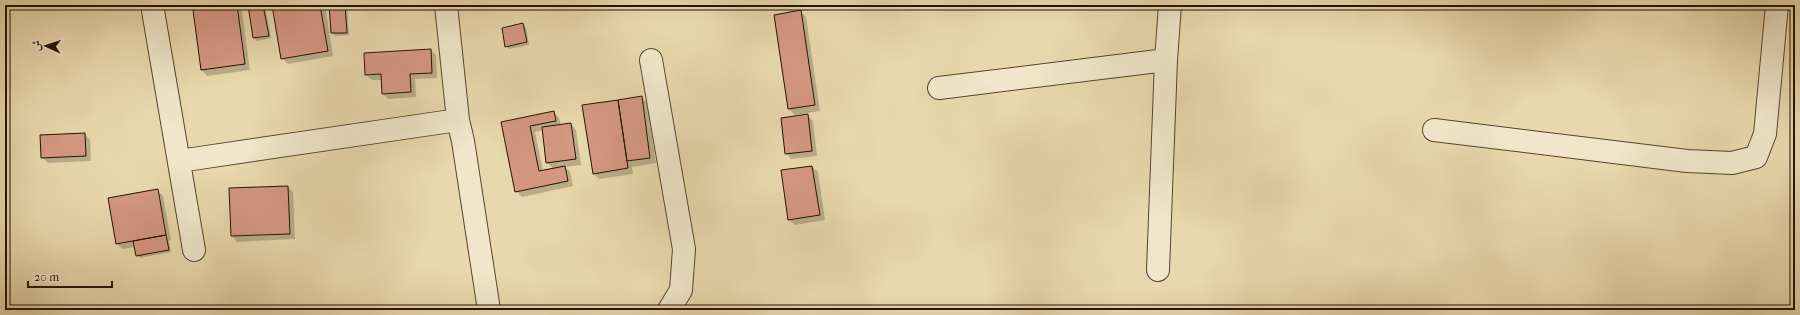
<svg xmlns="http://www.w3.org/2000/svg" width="1800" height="315" font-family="'IM FELL French Canon',Amiri,serif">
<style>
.shadow{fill:#0003;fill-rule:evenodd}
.building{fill:#d59882;stroke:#221300}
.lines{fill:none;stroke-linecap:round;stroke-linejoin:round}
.street-casing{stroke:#54442b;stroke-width:24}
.street{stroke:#f1e6ca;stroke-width:22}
</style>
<rect width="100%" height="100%" fill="#e9d8ad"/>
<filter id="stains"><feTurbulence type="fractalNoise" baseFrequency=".005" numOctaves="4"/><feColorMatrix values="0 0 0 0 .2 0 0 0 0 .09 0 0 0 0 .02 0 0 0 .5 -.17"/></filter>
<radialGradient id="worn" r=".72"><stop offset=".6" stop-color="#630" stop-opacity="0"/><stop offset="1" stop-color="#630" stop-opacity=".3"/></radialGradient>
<!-- shadow -->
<path class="shadow" d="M249 5H265L271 38 257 41 254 38Z
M273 5H325L333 56 288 64 282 58Z
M330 5H347L349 35 335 36 332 33Z
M793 5H818L796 9Z
M236 6 242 11 250 70 207 76 202 70 194 11Z
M801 12 806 17 820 111 795 115 789 109 776 15Z
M523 24 526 28 529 45 509 49 506 46Z
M431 50 436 55 437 78 415 79 416 97 388 99 383 94 382 80H372L366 75Z
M641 97 647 103 656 163 632 167 633 174 599 179 593 173 583 106Z
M554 112 559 118 561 125 571 124 576 130 581 165 565 167 570 172 573 186 522 197 516 191 502 123ZM543 130 547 163 554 169 543 171 535 132Z
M807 115 813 121 817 156 791 159 786 153Z
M85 134 90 140 91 161 48 163 42 157Z
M812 167 818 172 825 220 795 225 789 220 782 171Z
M288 187 293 192 295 239 237 242 232 236Z
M157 190 163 196 171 240 169 241 171 252 140 258 137 255 135 247 123 249 117 244Z"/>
<!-- building -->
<path class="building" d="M237 5 245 64 201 70 193 10Z
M248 5H263L269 36 253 38Z
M272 5H320L328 51 281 59Z
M329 5H345L347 33H331Z
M801 10 815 105 788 109 774 15Z
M523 23 527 42 505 47 502 28Z
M431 49 432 73 410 74 411 92 382 94 381 74 365 75 364 53Z
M642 96 650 158 627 161 618 100Z
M618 100 628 168 593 174 582 105Z
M554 111 556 121 530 126 539 171 565 166 568 181 515 192 501 122Z
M808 114 812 151 785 154 781 118Z
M571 123 576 159 546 163 542 127Z
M85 133 86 156 41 158 40 135Z
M812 166 820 215 788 220 781 170Z
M288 186 290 234 231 236 229 188Z
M158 189 166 235 116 244 108 198Z
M166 235 169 250 136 256 133 241Z"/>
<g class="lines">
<defs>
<path id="street" d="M152 5 194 250
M446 5 458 120 463 141 489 310
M651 60 684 249 681 290 669 310
M939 88 1166 60
M1434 130 1687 161 1732 163 1756 157 1765 134 1777 5
M179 161 458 120
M1158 270 1166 60 1170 5"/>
</defs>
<!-- street casing -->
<use href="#street" class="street-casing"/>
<!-- street -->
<use href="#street" class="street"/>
</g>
<!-- margin -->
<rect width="1800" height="315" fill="none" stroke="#e9d8ad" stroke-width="20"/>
<rect x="6" y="6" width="1788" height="303" fill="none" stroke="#221300" stroke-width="2"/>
<rect x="10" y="10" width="1780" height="295" fill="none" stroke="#221300"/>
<!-- north arrow -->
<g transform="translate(46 46) rotate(273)" stroke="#f1e6ca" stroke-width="3" paint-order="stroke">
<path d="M0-3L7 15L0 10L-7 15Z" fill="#221300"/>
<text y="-6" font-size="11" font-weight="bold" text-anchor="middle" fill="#221300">ش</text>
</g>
<!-- scale -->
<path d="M28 281v6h84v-6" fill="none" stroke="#221300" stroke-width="2"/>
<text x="34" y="281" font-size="12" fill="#221300" stroke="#f1e6ca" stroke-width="3" paint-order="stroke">20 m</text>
<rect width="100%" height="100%" filter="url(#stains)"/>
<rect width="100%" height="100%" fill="url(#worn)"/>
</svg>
